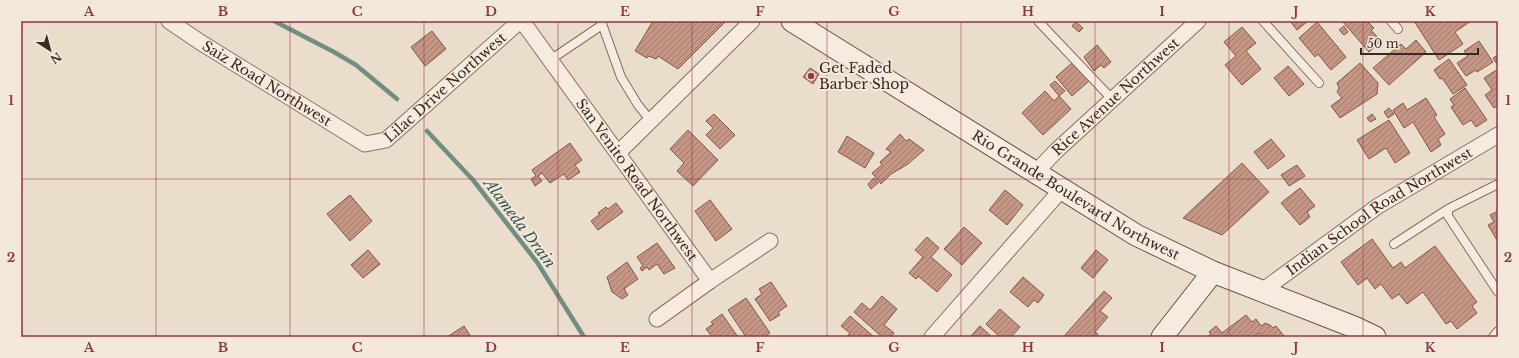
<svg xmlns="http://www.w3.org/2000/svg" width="1519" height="358" font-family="'Libre Baskerville',serif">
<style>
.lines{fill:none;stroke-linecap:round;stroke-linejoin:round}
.stream{stroke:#728e83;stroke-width:4.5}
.building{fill:url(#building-hatch);stroke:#845749}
.service-casing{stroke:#876f61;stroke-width:10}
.minor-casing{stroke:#876f61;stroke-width:17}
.secondary-casing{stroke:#695144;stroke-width:23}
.service{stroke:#f6ebde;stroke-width:8}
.minor{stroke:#f6ebde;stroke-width:15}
.secondary{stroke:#f6ebde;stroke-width:21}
.grid{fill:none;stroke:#903644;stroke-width:1;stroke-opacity:0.55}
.poi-dot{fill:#903644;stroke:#f3e8da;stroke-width:1.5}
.labels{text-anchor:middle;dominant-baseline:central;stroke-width:4;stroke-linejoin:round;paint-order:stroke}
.poi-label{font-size:14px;fill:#392a23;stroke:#f3e8da;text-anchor:start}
.street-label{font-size:14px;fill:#392a23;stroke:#f3e8da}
.water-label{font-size:15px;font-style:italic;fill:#34574f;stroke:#f3e8da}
.neatline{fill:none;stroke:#903644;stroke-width:1.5}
.grid-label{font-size:13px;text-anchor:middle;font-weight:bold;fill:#903644}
</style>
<defs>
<pattern id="building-hatch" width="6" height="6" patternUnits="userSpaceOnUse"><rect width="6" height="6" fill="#c59685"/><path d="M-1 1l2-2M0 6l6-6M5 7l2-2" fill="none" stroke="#a17b6c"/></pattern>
</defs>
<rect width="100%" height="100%" fill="#ebddcb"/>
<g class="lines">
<!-- stream -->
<path class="stream" d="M274 21 334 52 356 65 397 99
M427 131 473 180 537 262 584 337"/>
</g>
<!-- building -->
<path class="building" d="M653 21H724L725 22 678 69 658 56 656 59 649 56 647 58 635 51Z
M1290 21H1308L1297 30Z
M1342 21H1367L1374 28 1371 30 1381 41 1369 52Z
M1414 21H1471L1455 32 1463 44 1439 60Z
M1076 22 1083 28 1079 32 1072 26Z
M1317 22 1346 57 1331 70 1318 54 1315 57 1299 38Z
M1344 26 1348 32 1344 35 1339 30Z
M1242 27 1256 43 1246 51 1261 69 1242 85 1225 65 1236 56 1224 42Z
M432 31 446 49 425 66 411 47Z
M1416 40 1426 52 1389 85 1373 68 1401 44 1406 49Z
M1479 41 1493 62 1477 72 1476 70 1466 76 1457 63 1468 56 1464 51Z
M1097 45 1111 62 1104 68 1101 65 1094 71 1084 57Z
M1498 55V66L1493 58Z
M1449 59 1467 85 1453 94 1442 78 1440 79 1434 70Z
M1073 62 1089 81 1072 96 1056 77Z
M1360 63 1378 83 1377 94 1340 118 1331 106 1342 98 1337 92 1339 88 1337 83Z
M1288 66 1304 84 1289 96 1274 78Z
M810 68 819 74 813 84 803 77Z
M1498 69V105L1494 108 1485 95 1492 90 1484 78Z
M1055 81 1065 91 1059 96 1050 85Z
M1465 88 1487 120 1476 127 1471 120 1463 125 1451 107 1454 105 1450 99Z
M1045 91 1054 101 1059 96 1071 109 1043 135 1022 113Z
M1426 98 1437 115 1434 117 1445 134 1438 139 1441 145 1431 152 1413 122 1404 128 1393 110 1403 103 1407 110Z
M1389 108 1394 114 1388 118 1384 112Z
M714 114 735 135 720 149 706 135 713 128 706 121Z
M1372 114 1376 119 1370 122 1367 118Z
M1389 120 1410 153 1395 163 1386 148 1369 159 1357 140Z
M688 130 718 160 693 186 677 171 684 163 670 149Z
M900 134 906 141 909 139 924 150 908 164 891 174 881 184 872 173 882 165 880 162 891 152 886 149Z
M847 136 874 153 865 168 838 152Z
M1271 139 1285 156 1268 169 1254 152Z
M570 143 582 160 575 165 580 172 568 180 564 174 550 183 542 173 538 176 542 181 535 186 531 179 536 176 532 170Z
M1242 163 1269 192 1222 235 1183 218Z
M1297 165 1305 176 1289 186 1281 175Z
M874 178 878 183 871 189 868 184Z
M1300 188 1315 206 1307 212 1310 217 1300 225 1281 203Z
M1005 190 1023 205 1007 225 989 210Z
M350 195 372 221 350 241 327 214Z
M710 200 732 229 716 241 695 211Z
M616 203 623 212 598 230 591 221 600 214 598 213 606 207 608 209Z
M1498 211V242L1488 225 1494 222 1490 215Z
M964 227 982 243 962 265 944 249Z
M927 237 939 248 931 257 952 275 937 292 918 276 916 279 909 273 923 257 915 250Z
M1372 239 1393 268 1401 262 1405 268 1435 246 1477 302 1472 306 1477 313 1457 329 1451 321 1446 324 1423 292 1407 304 1399 294 1392 299 1381 284 1375 289 1367 278 1358 285 1341 262Z
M657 243 675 268 664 274 657 264 649 270 647 267 642 271 640 268 643 266 637 257Z
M368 250 380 264 363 278 351 265Z
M1096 250 1108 260 1093 278 1081 268Z
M627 262 638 279 624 289 628 295 622 299 612 292 607 277Z
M1023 277 1044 295 1038 303 1034 300 1028 307 1010 292Z
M771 282 787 306 778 312 780 315 770 321 755 299 762 294 759 289Z
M1104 291 1112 298 1100 311 1108 317 1095 332 1098 334 1096 337H1067L1065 335Z
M882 296 897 309 884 325 894 333 891 337H882L854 312 862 303 870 310Z
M746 298 770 333 764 337H746L728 310Z
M1000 309 1020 327 1011 337H1000L986 324Z
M722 314 738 337H712L706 329 713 324 711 322Z
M1246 315 1252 322 1256 319 1261 326 1265 323 1270 325 1273 328 1276 326 1285 337H1262L1260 333 1255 337H1207L1211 334 1209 332 1216 326 1222 333Z
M850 316 874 337H847L850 333 841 326Z
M464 326 471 337H447Z
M980 326 992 337H970Z"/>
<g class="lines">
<defs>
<path id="service" d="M601 21 621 77 638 105 651 121
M1038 21 1112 99
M1263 21 1319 83
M1391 21 1398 29
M550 60 602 25
M1498 184 1448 209V216L1498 292
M1394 244 1448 209
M1493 337 1498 331"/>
<g id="minor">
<path id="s1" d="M169 21 200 42 365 144 386 140 520 21"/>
<path id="s2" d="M522 21 710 281"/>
<path d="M618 153 752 21"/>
<path id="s3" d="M1035 173 1056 151 1198 21"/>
<path id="s4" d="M1262 291 1378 206 1498 135"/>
<path d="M657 319 710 281 770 241"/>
<path d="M932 337 1062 189"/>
</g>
<g id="secondary">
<path id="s5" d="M792 21 1136 235 1213 272 1354 327 1375 337"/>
<path d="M1162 337 1213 272"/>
</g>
</defs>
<!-- service casing -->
<use href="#service" class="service-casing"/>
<!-- minor casing -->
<use href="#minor" class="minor-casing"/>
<!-- secondary casing -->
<use href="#secondary" class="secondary-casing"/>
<!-- service -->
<use href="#service" class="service"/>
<!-- minor -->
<use href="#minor" class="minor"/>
<!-- secondary -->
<use href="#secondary" class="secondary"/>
</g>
<!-- grid -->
<path class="grid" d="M156 21V337M290 21V337M424 21V337M558 21V337M692 21V337M827 21V337M961 21V337M1095 21V337M1229 21V337M1363 21V337M21 179H1498"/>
<!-- markers -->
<circle class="poi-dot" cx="811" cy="76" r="4"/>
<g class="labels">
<!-- poi labels -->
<g class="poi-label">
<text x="819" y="68">Get Faded<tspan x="819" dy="16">Barber Shop</tspan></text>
</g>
<!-- street labels -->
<g class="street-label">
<text stroke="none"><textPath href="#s1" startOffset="116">Saiz Road Northwest</textPath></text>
<text stroke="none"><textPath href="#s1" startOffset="332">Lilac Drive Northwest</textPath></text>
<text stroke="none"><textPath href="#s3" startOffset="111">Rice Avenue Northwest</textPath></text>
<text stroke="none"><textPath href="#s2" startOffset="196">San Venito Road Northwest</textPath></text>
<text stroke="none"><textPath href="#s5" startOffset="333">Rio Grande Boulevard Northwest</textPath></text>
<text stroke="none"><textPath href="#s4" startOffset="142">Indian School Road Northwest</textPath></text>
</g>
<!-- water labels -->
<g class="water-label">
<text transform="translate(520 223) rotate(53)">Alameda Drain</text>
</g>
</g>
<!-- border -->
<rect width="1519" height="358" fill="none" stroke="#f3e8da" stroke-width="44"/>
<!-- north arrow -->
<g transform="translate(50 50) rotate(144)" stroke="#f3e8da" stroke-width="3" paint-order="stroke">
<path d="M0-3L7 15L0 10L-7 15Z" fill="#392a23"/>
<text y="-6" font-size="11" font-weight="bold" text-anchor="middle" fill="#392a23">N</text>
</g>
<!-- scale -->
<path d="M1361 48v6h117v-6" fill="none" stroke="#392a23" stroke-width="2"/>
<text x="1367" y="48" font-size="12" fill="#392a23" stroke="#f3e8da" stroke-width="3" paint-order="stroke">50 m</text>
<rect x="22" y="22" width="1475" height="314" class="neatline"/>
<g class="grid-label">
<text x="89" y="16">A</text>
<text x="223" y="16">B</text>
<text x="357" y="16">C</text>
<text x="491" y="16">D</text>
<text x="625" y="16">E</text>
<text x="760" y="16">F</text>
<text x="894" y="16">G</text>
<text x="1028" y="16">H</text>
<text x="1162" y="16">I</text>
<text x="1296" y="16">J</text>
<text x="1430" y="16">K</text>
<text x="11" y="105">1</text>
<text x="1508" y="105">1</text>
<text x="11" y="262">2</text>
<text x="1508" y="262">2</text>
<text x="89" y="352">A</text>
<text x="223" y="352">B</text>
<text x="357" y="352">C</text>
<text x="491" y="352">D</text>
<text x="625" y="352">E</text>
<text x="760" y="352">F</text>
<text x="894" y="352">G</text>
<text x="1028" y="352">H</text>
<text x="1162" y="352">I</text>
<text x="1296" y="352">J</text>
<text x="1430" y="352">K</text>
</g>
</svg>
